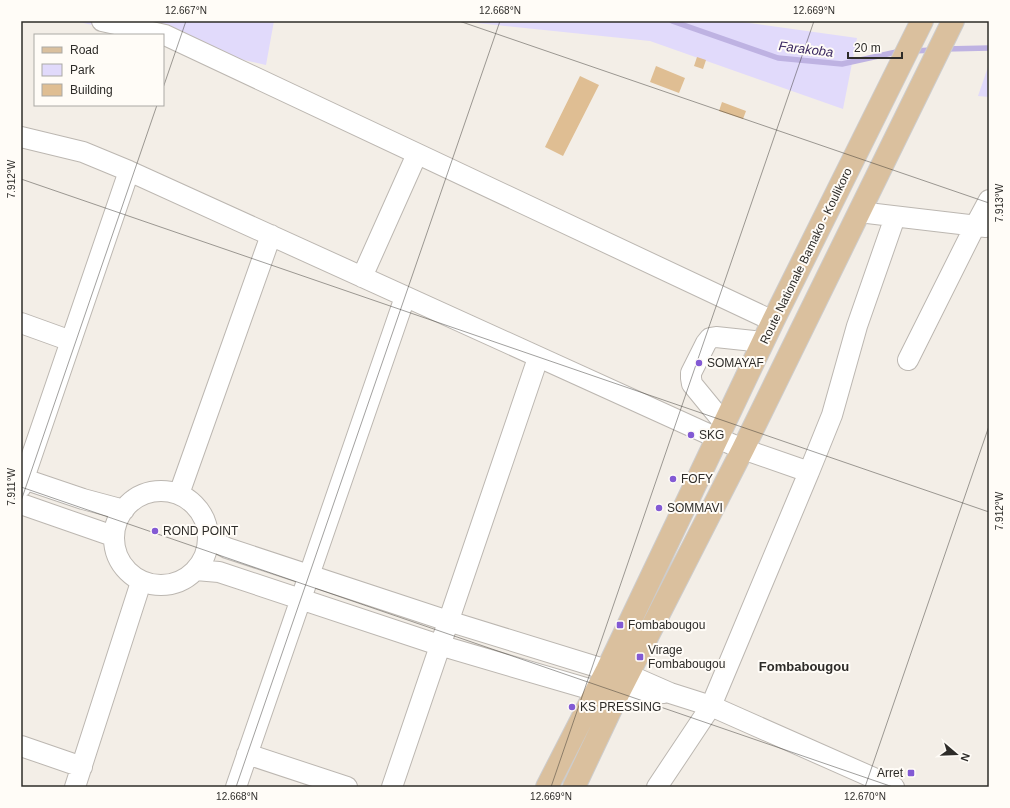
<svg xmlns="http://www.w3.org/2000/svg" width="1010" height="808" font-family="Helvetica,sans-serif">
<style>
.green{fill:#e1dafb}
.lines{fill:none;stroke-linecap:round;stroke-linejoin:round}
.stream{stroke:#beb2e2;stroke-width:5.5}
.building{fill:#dfbe93}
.minor-casing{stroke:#bcb7b1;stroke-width:22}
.major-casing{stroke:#cdcccc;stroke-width:24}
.minor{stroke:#fff;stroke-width:20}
.major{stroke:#dac09e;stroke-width:22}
.ticks{fill:none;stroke:#2e2c29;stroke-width:1;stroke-opacity:0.45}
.poi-dot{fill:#835ad4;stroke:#fffcf7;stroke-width:1.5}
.labels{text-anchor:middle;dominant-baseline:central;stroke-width:4;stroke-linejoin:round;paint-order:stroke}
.street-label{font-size:12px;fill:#2e2c29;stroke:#fffcf7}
.poi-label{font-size:12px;fill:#2e2c29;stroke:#fffcf7;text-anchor:start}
.water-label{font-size:13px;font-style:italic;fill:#39265f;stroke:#fffcf7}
.neighbourhood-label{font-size:13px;font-weight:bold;fill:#2e2c29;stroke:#fffcf7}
.neatline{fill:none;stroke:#2e2c29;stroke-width:1.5}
.ticks-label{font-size:10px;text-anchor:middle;fill:#2e2c29}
</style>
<rect width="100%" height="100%" fill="#f3eee7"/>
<!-- green -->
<path class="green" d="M75 21H274L266 65Z
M458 21H735L857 38 843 109 650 41Z
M989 64V97L978 96Z"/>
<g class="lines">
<!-- stream -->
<path class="stream" d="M672 21 778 58 842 64 901 51
M945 49 989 48
M913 51 933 50"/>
</g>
<!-- building -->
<path class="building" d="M697 57 706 60 703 69 694 66Z
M656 66 685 78 679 93 650 82Z
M580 76 599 85 563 156 545 147Z
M722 102 746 111 743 119 719 111Z"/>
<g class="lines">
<defs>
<path id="minor" d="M102 21 165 35 773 321
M21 137 83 152 129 171 717 438 743 449 809 472 711 706 657 787
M859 212 986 227
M362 277 417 154
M21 323 71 341
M908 360 975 226 989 200
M724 423 692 384 691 378V373L706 343 710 338 716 337 763 342
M809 472 832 415 857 326 895 217
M21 478 83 499 124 510
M21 487 129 171
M114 538a47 47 0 1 1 94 0a47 47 0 1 1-94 0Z
M179 494 271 235
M21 504 113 536
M208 538 227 548 448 621 607 670 629 675 670 693 711 706 894 787
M196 570 219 572 439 645 596 691 618 694 664 693
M21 746 82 767
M247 754 347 787
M75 787 141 582
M236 787 405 297
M392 787 538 358"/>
<path id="major" d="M547 787 607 670 773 321 922 21
M574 787 618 694 743 449 953 21"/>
</defs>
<!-- minor casing -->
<use href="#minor" class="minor-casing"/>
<!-- major casing -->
<use href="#major" class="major-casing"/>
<!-- minor -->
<use href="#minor" class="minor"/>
<!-- major -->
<use href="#major" class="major"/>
</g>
<!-- ticks -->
<path class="ticks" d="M459 21 989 203M163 88 186 21M21 179 989 512M21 487 893 787M21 501 157 105M236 787 500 21M551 787 814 21M865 787 989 426"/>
<!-- markers -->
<g class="poi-dot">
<circle cx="699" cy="363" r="4"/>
<circle cx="691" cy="435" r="4"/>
<circle cx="673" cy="479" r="4"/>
<circle cx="659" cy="508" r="4"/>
<circle cx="155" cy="531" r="4"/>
<rect x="616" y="621" width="8" height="8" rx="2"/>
<rect x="636" y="653" width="8" height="8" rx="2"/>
<circle cx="572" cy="707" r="4"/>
<rect x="907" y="769" width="8" height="8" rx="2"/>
</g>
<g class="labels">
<!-- street labels -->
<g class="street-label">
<text transform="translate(806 256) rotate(-64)">Route Nationale Bamako - Koulikoro</text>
</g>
<!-- poi labels -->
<g class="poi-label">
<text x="707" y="363">SOMAYAF</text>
<text x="699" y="435">SKG</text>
<text x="681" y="479">FOFY</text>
<text x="667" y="508">SOMMAVI</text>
<text x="163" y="531">ROND POINT</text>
<text x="628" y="625">Fombabougou</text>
<text x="648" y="650">Virage<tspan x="648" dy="14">Fombabougou</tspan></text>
<text x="580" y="707">KS PRESSING</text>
<text x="903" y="773" text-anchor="end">Arret</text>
</g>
<!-- water labels -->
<g class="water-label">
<text transform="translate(806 49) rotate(7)">Farakoba</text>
</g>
<!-- neighbourhood labels -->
<g class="neighbourhood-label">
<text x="804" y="666">Fombabougou</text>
</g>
</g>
<!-- border -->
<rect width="1010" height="808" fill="none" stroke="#fffcf7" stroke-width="44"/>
<!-- legend -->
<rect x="34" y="34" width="130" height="72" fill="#fffcf7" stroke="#aba9a5"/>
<rect x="42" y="47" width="20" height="6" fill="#dac09e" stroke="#aba9a5"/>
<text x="70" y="54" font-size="12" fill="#2e2c29">Road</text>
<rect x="42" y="64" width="20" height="12" fill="#e1dafb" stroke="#aba9a5"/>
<text x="70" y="74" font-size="12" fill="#2e2c29">Park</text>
<rect x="42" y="84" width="20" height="12" fill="#dfbe93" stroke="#aba9a5"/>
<text x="70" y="94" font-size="12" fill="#2e2c29">Building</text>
<!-- north arrow -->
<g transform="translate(956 754) rotate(109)" stroke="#fffcf7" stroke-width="3" paint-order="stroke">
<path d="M0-3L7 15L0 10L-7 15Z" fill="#2e2c29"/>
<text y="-6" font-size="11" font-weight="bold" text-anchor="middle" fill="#2e2c29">N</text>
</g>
<!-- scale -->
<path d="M848 52v6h54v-6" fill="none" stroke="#2e2c29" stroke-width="2"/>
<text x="854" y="52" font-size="12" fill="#2e2c29" stroke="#fffcf7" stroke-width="3" paint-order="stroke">20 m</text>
<rect x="22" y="22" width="966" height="764" class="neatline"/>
<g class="ticks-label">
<text x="186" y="14">12.667°N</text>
<text x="500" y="14">12.668°N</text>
<text x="814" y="14">12.669°N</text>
<text transform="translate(11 179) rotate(-90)" y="4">7.912°W</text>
<text transform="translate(999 203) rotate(-90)" y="4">7.913°W</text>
<text transform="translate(11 487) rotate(-90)" y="4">7.911°W</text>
<text transform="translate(999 511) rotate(-90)" y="4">7.912°W</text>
<text x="237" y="800">12.668°N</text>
<text x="551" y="800">12.669°N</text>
<text x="865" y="800">12.670°N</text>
</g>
</svg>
